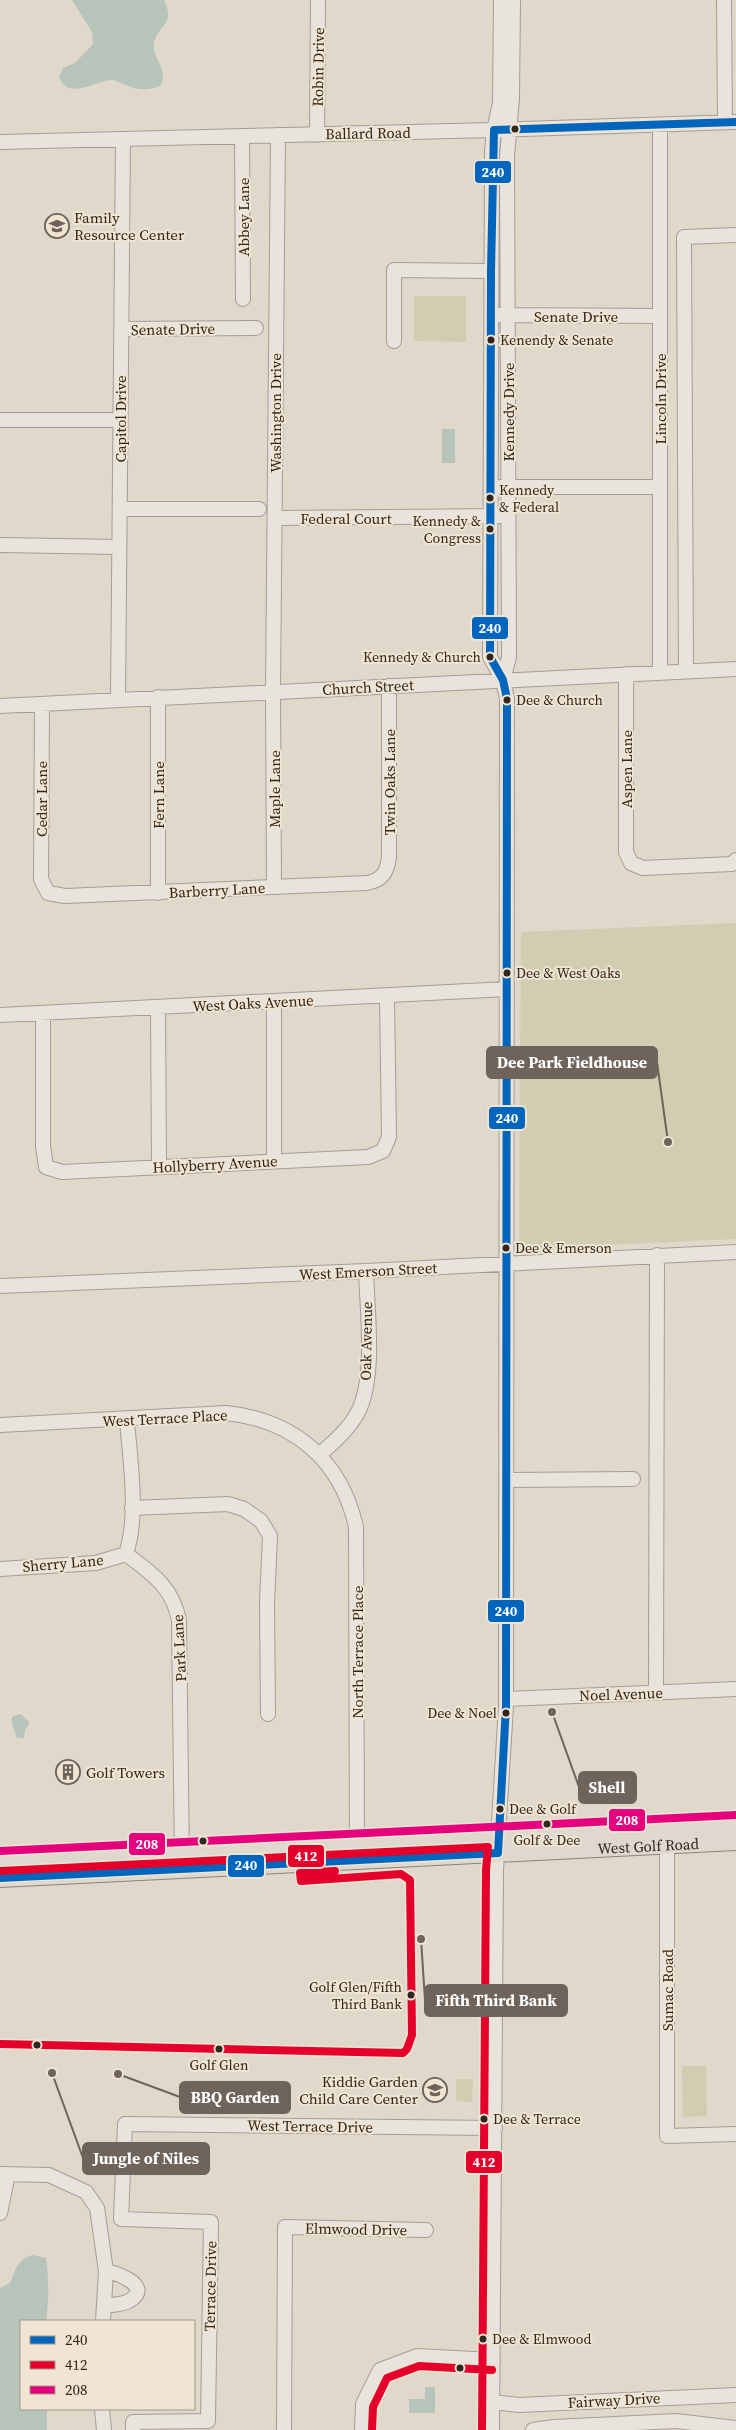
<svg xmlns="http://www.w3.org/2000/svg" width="736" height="2430" font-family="'Source Serif 4',serif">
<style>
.green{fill:#d0cdb0}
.water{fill:#b7c4ba}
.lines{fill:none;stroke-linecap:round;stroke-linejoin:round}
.minor-casing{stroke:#a59d95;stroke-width:16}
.major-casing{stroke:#8a837b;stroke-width:20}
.minor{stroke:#e8e3dc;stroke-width:14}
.major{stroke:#dfd8ce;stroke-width:18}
.bus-1-casing{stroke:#f0e4d2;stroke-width:11}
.bus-2-casing{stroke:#f0e4d2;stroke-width:11}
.bus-3-casing{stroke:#f0e4d2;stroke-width:11}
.bus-1{stroke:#0065bd;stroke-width:8}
.bus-2{stroke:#e4002b;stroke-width:8}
.bus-3{stroke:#e5007d;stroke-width:8}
.bus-dot{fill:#31261e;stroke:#f0e4d2;stroke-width:2}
.labels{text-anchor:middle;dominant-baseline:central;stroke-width:4;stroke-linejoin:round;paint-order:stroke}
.bus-label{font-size:14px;fill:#31261e;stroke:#f0e4d2;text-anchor:start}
.street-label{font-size:15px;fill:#31261e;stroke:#f0e4d2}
.poi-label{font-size:15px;fill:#31261e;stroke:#f0e4d2;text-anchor:start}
.leader{fill:none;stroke:#6e645b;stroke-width:2}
.callout-dot{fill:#6e645b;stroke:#f0e4d2;stroke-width:2}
.callout{fill:#6e645b;stroke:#6e645b;stroke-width:2}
.callout-label{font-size:16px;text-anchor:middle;font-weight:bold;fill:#fff}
.line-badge{stroke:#f0e4d2;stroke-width:2}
.badge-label{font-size:14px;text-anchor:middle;font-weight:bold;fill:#fff}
</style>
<rect width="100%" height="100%" fill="#e0d8cb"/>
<!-- green -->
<path class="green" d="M414 296H466V342L414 341Z
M736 923V1239L519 1249 521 932Z
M682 2066H706L707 2116 683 2117Z
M456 2079H473L472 2102 456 2101Z"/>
<!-- water -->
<path class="water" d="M72 0H164C177 26 155 25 154 46 154 61 169 70 160 86 145 91 138 90 123 84 119 82 115 80 112 80 93 81 69 101 59 77L63 68 75 63 93 44 92 32Z
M442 429H455V463H442Z
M21 1714 30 1723 25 1730 24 1738H17L11 1720 13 1716Z
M33 2255 46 2258C49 2280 49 2300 46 2321H21V2409H47V2430H0V2288L10 2283C16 2269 17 2259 33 2255Z
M425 2387H435V2413H409V2399H425Z"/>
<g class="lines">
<defs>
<path id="minor" d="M724 0 725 122
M660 125V672
M317 135 318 0
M242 136 243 299
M0 142 494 130 736 122
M499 315 660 316
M121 329 256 328
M394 341V270L491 271
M0 420H120
M500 487H660
M120 509H259
M275 518 501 516
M0 545 119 547
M686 671 684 237 736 235
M626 674V852L631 863 643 868 732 864 736 860
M503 680 509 657 507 156 512 98 513 0
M158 697V893
M118 698 123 139
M42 704 41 879 48 893 65 896 367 883C382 880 387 873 389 857V686
M0 706 736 669
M274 887 273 691 278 135
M158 1007 159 1167
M43 1013V1146L46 1167 62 1172 368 1157 383 1151 389 1137 387 996
M0 1015 507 989
M274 1161V1002
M0 1286 366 1271 736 1252
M0 1425 226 1413C294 1420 341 1460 356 1527L357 1852
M320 1454C334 1442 349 1429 358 1412 376 1377 367 1310 366 1271
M506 1480 633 1479
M132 1508 228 1504 244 1509 261 1521 270 1536 267 1603 268 1714
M126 1554C152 1574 172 1586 179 1620L182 1861
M126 1554C139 1514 130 1461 127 1420
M0 1569 96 1563 126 1554
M656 1692 657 1255
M506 1699 736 1689
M667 1845V2136L736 2134
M0 2174 49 2175 86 2192 97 2208 106 2271 103 2321
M0 2213 8 2174
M105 2306C113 2304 125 2305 132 2299 151 2285 116 2273 106 2271
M493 2402 519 2405 736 2395
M102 2409 104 2430
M133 2430V2422L208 2421 211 2222 121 2219 125 2124 495 2128
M284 2430 285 2227 426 2230
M362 2430 363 2404 380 2370 417 2356 493 2360
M492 2430 496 1870 506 1706 507 699 503 680 490 657 492 151 494 130 500 103 501 0
M533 2430 554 2427 676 2421 736 2428"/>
<g id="major">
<path d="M0 1861 736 1825"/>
<path id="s1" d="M0 1878 736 1841"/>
</g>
</defs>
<!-- minor casing -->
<use href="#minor" class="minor-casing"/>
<!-- major casing -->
<use href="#major" class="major-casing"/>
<!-- minor -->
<use href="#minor" class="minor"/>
<!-- major -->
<use href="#major" class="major"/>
<defs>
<path id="bus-1" d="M0 1878 498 1853 506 1706 507 699 503 680 490 657 491 271 494 130 736 122"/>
<path id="bus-2" d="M1 1871 488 1847 486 1870 482 2430
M0 2044 403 2053 407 2049 412 2035 410 1880 401 1874 301 1881 300 1873 335 1871
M372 2430 373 2407 387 2378 419 2366 492 2370"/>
<path id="bus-3" d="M0 1851 736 1815"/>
</defs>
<!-- bus-1 casing -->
<use href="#bus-1" class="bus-1-casing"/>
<!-- bus-2 casing -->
<use href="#bus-2" class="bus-2-casing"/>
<!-- bus-3 casing -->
<use href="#bus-3" class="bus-3-casing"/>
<!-- bus-1 -->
<use href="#bus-1" class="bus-1"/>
<!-- bus-2 -->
<use href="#bus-2" class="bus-2"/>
<!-- bus-3 -->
<use href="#bus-3" class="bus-3"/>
</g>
<!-- icons -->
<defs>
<symbol id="school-ring" viewBox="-11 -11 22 22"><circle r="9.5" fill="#f0e4d2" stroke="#6e645b" stroke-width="1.5"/><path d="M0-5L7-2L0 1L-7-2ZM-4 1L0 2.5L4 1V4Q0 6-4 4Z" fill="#6e645b"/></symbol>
<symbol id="building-ring" viewBox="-11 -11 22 22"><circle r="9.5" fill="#f0e4d2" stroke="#6e645b" stroke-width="1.5"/><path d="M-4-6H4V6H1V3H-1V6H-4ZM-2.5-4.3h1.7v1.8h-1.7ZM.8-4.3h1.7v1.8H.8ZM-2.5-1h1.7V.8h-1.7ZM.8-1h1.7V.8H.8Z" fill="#6e645b"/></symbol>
</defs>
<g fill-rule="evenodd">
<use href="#school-ring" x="43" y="212" width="28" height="28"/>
<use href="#building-ring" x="54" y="1758" width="28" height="28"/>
<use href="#school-ring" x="421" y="2076" width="28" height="28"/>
</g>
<!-- markers -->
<g class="bus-dot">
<circle cx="515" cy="129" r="4.5"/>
<circle cx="491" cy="340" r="4.5"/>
<circle cx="490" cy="498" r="4.5"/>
<circle cx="490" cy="529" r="4.5"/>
<circle cx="490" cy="657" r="4.5"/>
<circle cx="507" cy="700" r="4.5"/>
<circle cx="507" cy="973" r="4.5"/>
<circle cx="506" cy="1248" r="4.5"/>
<circle cx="506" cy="1713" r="4.5"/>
<circle cx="500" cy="1809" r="4.5"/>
<circle cx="547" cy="1824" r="4.5"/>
<circle cx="203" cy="1841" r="4.5"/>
<circle cx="411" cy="1995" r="4.5"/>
<circle cx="37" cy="2045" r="4.5"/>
<circle cx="219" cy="2049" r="4.5"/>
<circle cx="484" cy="2119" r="4.5"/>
<circle cx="483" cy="2339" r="4.5"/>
<circle cx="460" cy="2368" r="4.5"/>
</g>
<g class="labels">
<!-- bus labels -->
<g class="bus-label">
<text x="500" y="340">Kenendy &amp; Senate</text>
<text x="499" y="490">Kennedy<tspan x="499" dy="17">&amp; Federal</tspan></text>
<text x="481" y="521" text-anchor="end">Kennedy &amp;<tspan x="481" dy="17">Congress</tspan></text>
<text x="481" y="657" text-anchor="end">Kennedy &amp; Church</text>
<text x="516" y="700">Dee &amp; Church</text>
<text x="516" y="973">Dee &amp; West Oaks</text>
<text x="515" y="1248">Dee &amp; Emerson</text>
<text x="497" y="1713" text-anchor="end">Dee &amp; Noel</text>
<text x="509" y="1809">Dee &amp; Golf</text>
<text x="547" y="1840" text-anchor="middle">Golf &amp; Dee</text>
<text x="402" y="1987" text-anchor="end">Golf Glen/Fifth<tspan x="402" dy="17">Third Bank</tspan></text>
<text x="219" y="2065" text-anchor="middle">Golf Glen</text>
<text x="493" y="2119">Dee &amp; Terrace</text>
<text x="492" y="2339">Dee &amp; Elmwood</text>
</g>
<!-- street labels -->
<g class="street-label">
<text transform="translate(318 67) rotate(-89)">Robin Drive</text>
<text transform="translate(368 133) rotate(-1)">Ballard Road</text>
<text transform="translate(243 217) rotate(-90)">Abbey Lane</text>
<text x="576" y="316">Senate Drive</text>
<text transform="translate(173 329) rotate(-1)">Senate Drive</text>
<text transform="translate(660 399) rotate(-90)">Lincoln Drive</text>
<text transform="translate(508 412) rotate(-90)">Kennedy Drive</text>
<text transform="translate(275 413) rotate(-90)">Washington Drive</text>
<text transform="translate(120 419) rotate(-90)">Capitol Drive</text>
<text x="346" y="518">Federal Court</text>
<text transform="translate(368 687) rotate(-3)">Church Street</text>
<text transform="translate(626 769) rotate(-90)">Aspen Lane</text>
<text transform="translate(389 782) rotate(-90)">Twin Oaks Lane</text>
<text transform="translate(274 789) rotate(-90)">Maple Lane</text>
<text transform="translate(158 795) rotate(-90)">Fern Lane</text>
<text transform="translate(41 799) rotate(-90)">Cedar Lane</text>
<text transform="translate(217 890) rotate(-3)">Barberry Lane</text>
<text transform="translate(253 1003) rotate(-3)">West Oaks Avenue</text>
<text transform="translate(215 1164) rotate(-3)">Hollyberry Avenue</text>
<text transform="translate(368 1271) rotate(-3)">West Emerson Street</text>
<text transform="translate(366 1341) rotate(-89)">Oak Avenue</text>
<text transform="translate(165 1418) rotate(-3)">West Terrace Place</text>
<text transform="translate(63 1563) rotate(-5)">Sherry Lane</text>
<text transform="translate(179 1648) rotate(-93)">Park Lane</text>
<text transform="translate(357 1652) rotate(-90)">North Terrace Place</text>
<text transform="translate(621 1694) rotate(-2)">Noel Avenue</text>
<text stroke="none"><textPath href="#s1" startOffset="649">West Golf Road</textPath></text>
<text transform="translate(667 1990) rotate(-90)">Sumac Road</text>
<text transform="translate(310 2126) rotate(1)">West Terrace Drive</text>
<text transform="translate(356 2229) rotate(1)">Elmwood Drive</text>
<text transform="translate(210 2286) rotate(-89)">Terrace Drive</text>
<text transform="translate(614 2400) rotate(-3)">Fairway Drive</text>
</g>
<!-- poi labels -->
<g class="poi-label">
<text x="74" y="217">Family<tspan x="74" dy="17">Resource Center</tspan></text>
<text x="86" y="1772">Golf Towers</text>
<text x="418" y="2081" text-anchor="end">Kiddie Garden<tspan x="418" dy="17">Child Care Center</tspan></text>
</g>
</g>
<!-- callouts -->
<path class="leader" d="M668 1142L657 1062M552 1712L579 1787M421 1939L425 2000M118 2074L180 2097M52 2073L83 2158"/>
<g class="callout-dot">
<circle cx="668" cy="1142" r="5"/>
<circle cx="552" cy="1712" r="5"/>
<circle cx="421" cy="1939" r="5"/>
<circle cx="118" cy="2074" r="5"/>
<circle cx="52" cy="2073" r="5"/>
</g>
<g class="callout">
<rect x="487" y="1047" width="170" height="31" rx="5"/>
<rect x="579" y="1772" width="57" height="31" rx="5"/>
<rect x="425" y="1985" width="142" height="31" rx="5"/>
<rect x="180" y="2082" width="110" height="31" rx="5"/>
<rect x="83" y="2143" width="126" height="31" rx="5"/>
</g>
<g class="callout-label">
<text x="572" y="1068">Dee Park Fieldhouse</text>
<text x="607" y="1793">Shell</text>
<text x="496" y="2006">Fifth Third Bank</text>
<text x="235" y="2103">BBQ Garden</text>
<text x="146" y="2164">Jungle of Niles</text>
</g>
<g class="line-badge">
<rect x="474" y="160" width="38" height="24" rx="5" fill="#0065bd"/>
<rect x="471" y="616" width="38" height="24" rx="5" fill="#0065bd"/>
<rect x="488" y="1106" width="38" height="24" rx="5" fill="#0065bd"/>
<rect x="487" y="1599" width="38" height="24" rx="5" fill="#0065bd"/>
<rect x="608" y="1808" width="38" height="24" rx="5" fill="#e5007d"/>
<rect x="128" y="1832" width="38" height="24" rx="5" fill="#e5007d"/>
<rect x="287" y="1844" width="38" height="24" rx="5" fill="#e4002b"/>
<rect x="227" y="1854" width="38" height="24" rx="5" fill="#0065bd"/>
<rect x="465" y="2150" width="38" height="24" rx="5" fill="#e4002b"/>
</g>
<g class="badge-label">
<text x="493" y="177">240</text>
<text x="490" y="633">240</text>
<text x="507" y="1123">240</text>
<text x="506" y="1616">240</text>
<text x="627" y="1825">208</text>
<text x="147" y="1849">208</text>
<text x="306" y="1861">412</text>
<text x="246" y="1870">240</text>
<text x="484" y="2167">412</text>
</g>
<!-- legend -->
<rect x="20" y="2320" width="175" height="90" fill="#f0e4d2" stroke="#a4988a"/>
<rect x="30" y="2336" width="25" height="8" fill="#0065bd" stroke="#a4988a"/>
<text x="65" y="2345" font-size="15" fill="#31261e">240</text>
<rect x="30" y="2361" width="25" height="8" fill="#e4002b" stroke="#a4988a"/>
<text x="65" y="2370" font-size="15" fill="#31261e">412</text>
<rect x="30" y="2386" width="25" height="8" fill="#e5007d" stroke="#a4988a"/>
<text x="65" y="2395" font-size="15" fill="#31261e">208</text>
</svg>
